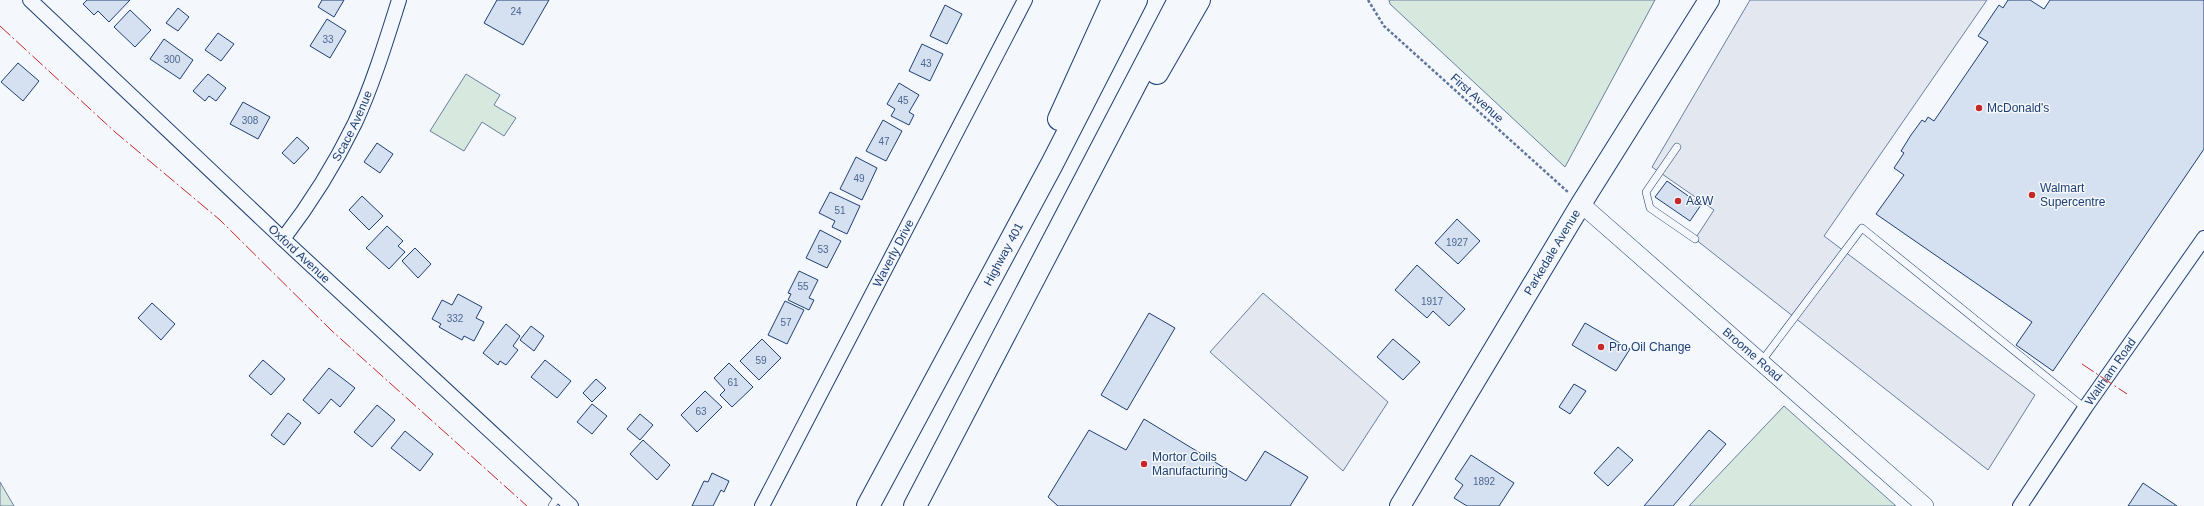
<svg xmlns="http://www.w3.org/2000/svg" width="2204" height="506" font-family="Helvetica,sans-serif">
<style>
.green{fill:#d7e8df;stroke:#687fa3}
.parking{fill:#e3e8f0;stroke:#687fa3}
.building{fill:#d5e0f0;stroke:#1d3f73}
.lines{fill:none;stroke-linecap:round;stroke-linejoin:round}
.service-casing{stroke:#1d3f73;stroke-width:8}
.minor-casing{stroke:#1d3f73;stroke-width:16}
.tertiary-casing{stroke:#1d3f73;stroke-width:18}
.secondary-casing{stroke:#1d3f73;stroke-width:22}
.motorway-casing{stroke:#1d3f73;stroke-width:24}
.path{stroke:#5e769c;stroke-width:2.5;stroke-dasharray:3 2;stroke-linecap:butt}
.service{stroke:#f4f7fb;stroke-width:7}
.minor{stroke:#f4f7fb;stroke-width:14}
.tertiary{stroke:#f4f7fb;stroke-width:17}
.secondary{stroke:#f4f7fb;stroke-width:20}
.motorway{stroke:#f4f7fb;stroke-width:22}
.power{stroke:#c62828;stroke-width:1;stroke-dasharray:14 3 2 3;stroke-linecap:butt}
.poi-dot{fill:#c62828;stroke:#f4f7fb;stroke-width:1.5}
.labels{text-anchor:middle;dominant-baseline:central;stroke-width:3;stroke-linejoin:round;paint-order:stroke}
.number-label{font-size:10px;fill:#4b6792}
.street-label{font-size:12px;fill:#1d3f73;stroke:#f4f7fb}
.poi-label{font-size:12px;fill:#1d3f73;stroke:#f4f7fb;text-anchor:start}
</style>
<rect width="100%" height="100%" fill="#f4f7fb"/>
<!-- green -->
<path class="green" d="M1389 0H1655L1565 167 1390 4Z
M466 74 500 95 494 105 516 118 504 136 482 122 464 151 430 131Z
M1784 406 1896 506H1689Z
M0 482 14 506H0Z"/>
<!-- parking -->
<path class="parking" d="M1750 0H1987L1824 236 2035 395 1988 470 1695 239 1714 210 1652 167Z
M1263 293 1388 402 1343 471 1210 352Z"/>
<!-- building -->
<path class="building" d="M87 0H130L109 22 98 11 94 15 83 4Z
M322 0H344L334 17 318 7Z
M497 0H549L523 45 484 23Z
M2008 0H2030L2044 9 2050 0H2204V149L2053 371 2016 345 2032 322 1876 214 1904 175 1894 168 1904 153 1901 151 1911 135 1922 120 1925 122 1928 117 1934 121 1988 42 1978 36 1999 5 2003 8Z
M945 5 962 14 947 44 930 36Z
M178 8 189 17 178 31 166 23Z
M130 10 151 30 135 47 114 27Z
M327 19 346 31 330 58 310 46Z
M218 33 234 44 221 61 205 50Z
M164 39 193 60 180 79 150 59Z
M922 44 943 54 930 81 909 71Z
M18 63 39 81 23 101 1 82Z
M208 74 226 88 216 101 209 96 205 101 193 91Z
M899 83 919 95 909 112 914 115 909 125 891 116 895 109 887 104Z
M243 102 270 117 258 139 230 124Z
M883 120 902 131 886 161 866 151Z
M297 137 309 148 294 164 282 153Z
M377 143 393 154 380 173 364 162Z
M856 157 877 168 862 200 840 189Z
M1667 181 1701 205 1690 221 1655 197Z
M830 192 860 206 847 234 832 227 835 221 819 213Z
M362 196 383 216 369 230 349 210Z
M1457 219 1480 241 1458 264 1435 243Z
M387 226 403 241 398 246 405 252 389 269 366 248Z
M820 230 841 241 827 268 806 258Z
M415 248 431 264 418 278 402 261Z
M1417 265 1465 309 1449 326 1433 311 1427 318 1395 290Z
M799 271 818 280 809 298 814 300 809 310 788 300 791 294 788 293Z
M458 294 482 307 476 318 484 322 474 341 464 336 462 340 439 327 441 324 432 319 442 300 452 305Z
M785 301 804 310 787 344 768 335Z
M152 303 175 324 161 340 138 318Z
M1149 313 1175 328 1127 410 1101 395Z
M1585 323 1630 349 1616 371 1572 345Z
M506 324 520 336 513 346 518 350 506 365 500 361 498 365 483 353Z
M531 326 544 336 534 351 520 340Z
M762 339 781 358 759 380 740 361Z
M1393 339 1420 362 1403 380 1377 357Z
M263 360 285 379 271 395 249 376Z
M545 360 571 381 557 398 531 377Z
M729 363 753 387 732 407 720 395 725 390 714 378Z
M329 368 355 388 340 407 331 399 319 414 303 400Z
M596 379 606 388 592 402 583 393Z
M1574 384 1586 391 1570 414 1559 407Z
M705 391 722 407 697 432 681 415Z
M592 404 607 416 592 434 577 422Z
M377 405 395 420 372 447 354 432Z
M288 413 301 423 284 445 271 435Z
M640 414 653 425 640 440 627 429Z
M1144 419 1246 481 1265 451 1308 477 1290 506H1058L1048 497 1089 430 1126 450Z
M1709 430 1726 444 1673 506H1644Z
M405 431 433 454 420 471 391 448Z
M643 440 670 465 657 480 630 454Z
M1618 447 1633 460 1608 486 1594 473Z
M1471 455 1514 483 1499 506H1467L1454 498 1463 485 1455 479Z
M712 473 729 481 724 492 721 490 713 506H692L704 481 708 482Z
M2143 483 2177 506H2128Z"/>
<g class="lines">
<defs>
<path id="service" d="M1677 147 1646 192 1650 208 1695 239
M1761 362 1862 228 2085 408
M552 506 559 495"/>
<g id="minor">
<path id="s1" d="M30 0 283 239 571 506"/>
<path id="s2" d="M283 239C310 204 335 164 355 123 373 84 386 41 399 0"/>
<path id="s3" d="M762 506 1025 0"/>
<path id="s4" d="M2020 506 2085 408 2204 238"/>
</g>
<g id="tertiary">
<path id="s5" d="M1581 204 1925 506"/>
</g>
<g id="secondary">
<path id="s6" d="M1400 506 1581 204 1709 0"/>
</g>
<g id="motorway">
<path d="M1157 73 1199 0"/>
<path d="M1059 119 1113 0"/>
<path id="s7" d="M868 506 1052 164 1136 0"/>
<path d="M915 506 1179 0"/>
</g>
</defs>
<!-- service casing -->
<use href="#service" class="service-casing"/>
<!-- minor casing -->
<use href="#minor" class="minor-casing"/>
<!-- tertiary casing -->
<use href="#tertiary" class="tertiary-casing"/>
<!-- secondary casing -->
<use href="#secondary" class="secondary-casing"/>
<!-- motorway casing -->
<use href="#motorway" class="motorway-casing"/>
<!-- path -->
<path class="path" d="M1368 0 1384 26 1569 193"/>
<!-- service -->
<use href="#service" class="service"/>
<!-- minor -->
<use href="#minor" class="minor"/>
<!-- tertiary -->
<use href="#tertiary" class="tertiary"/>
<!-- secondary -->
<use href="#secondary" class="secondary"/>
<!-- motorway -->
<use href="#motorway" class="motorway"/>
<!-- power -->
<path class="power" d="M0 26 115 132 220 220 332 331 527 506
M2082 364 2127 394"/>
</g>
<!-- markers -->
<g class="poi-dot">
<circle cx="1979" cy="108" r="4"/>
<circle cx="2032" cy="195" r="4"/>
<circle cx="1678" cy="201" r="4"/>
<circle cx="1601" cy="347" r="4"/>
<circle cx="1144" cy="464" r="4"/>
</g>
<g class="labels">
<!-- number labels -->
<g class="number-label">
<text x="516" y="11">24</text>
<text x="328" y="39">33</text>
<text x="172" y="59">300</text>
<text x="926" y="63">43</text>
<text x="903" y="100">45</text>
<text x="250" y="120">308</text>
<text x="884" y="141">47</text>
<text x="859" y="178">49</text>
<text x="840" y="210">51</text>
<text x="1457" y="242">1927</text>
<text x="823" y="249">53</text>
<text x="803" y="286">55</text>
<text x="1432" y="301">1917</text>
<text x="455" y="318">332</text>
<text x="786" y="322">57</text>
<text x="761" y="360">59</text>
<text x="733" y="382">61</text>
<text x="701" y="411">63</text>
<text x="1484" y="481">1892</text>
</g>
<!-- street labels -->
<g class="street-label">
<text transform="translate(1477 98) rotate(42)">First Avenue</text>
<text stroke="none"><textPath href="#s2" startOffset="133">Scace Avenue</textPath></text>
<text stroke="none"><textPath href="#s6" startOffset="296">Parkedale Avenue</textPath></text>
<text stroke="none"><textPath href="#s3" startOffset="285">Waverly Drive</textPath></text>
<text stroke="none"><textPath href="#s1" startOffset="370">Oxford Avenue</textPath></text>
<text stroke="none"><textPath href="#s7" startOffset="286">Highway 401</textPath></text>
<text stroke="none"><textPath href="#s5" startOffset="228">Broome Road</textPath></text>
<text stroke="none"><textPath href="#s4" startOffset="162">Waltham Road</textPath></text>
</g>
<!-- poi labels -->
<g class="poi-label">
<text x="1987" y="108">McDonald's</text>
<text x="2040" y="188">Walmart<tspan x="2040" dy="14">Supercentre</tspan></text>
<text x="1686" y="201">A&amp;W</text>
<text x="1609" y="347">Pro Oil Change</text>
<text x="1152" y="457">Mortor Coils<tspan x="1152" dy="14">Manufacturing</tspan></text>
</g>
</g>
</svg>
